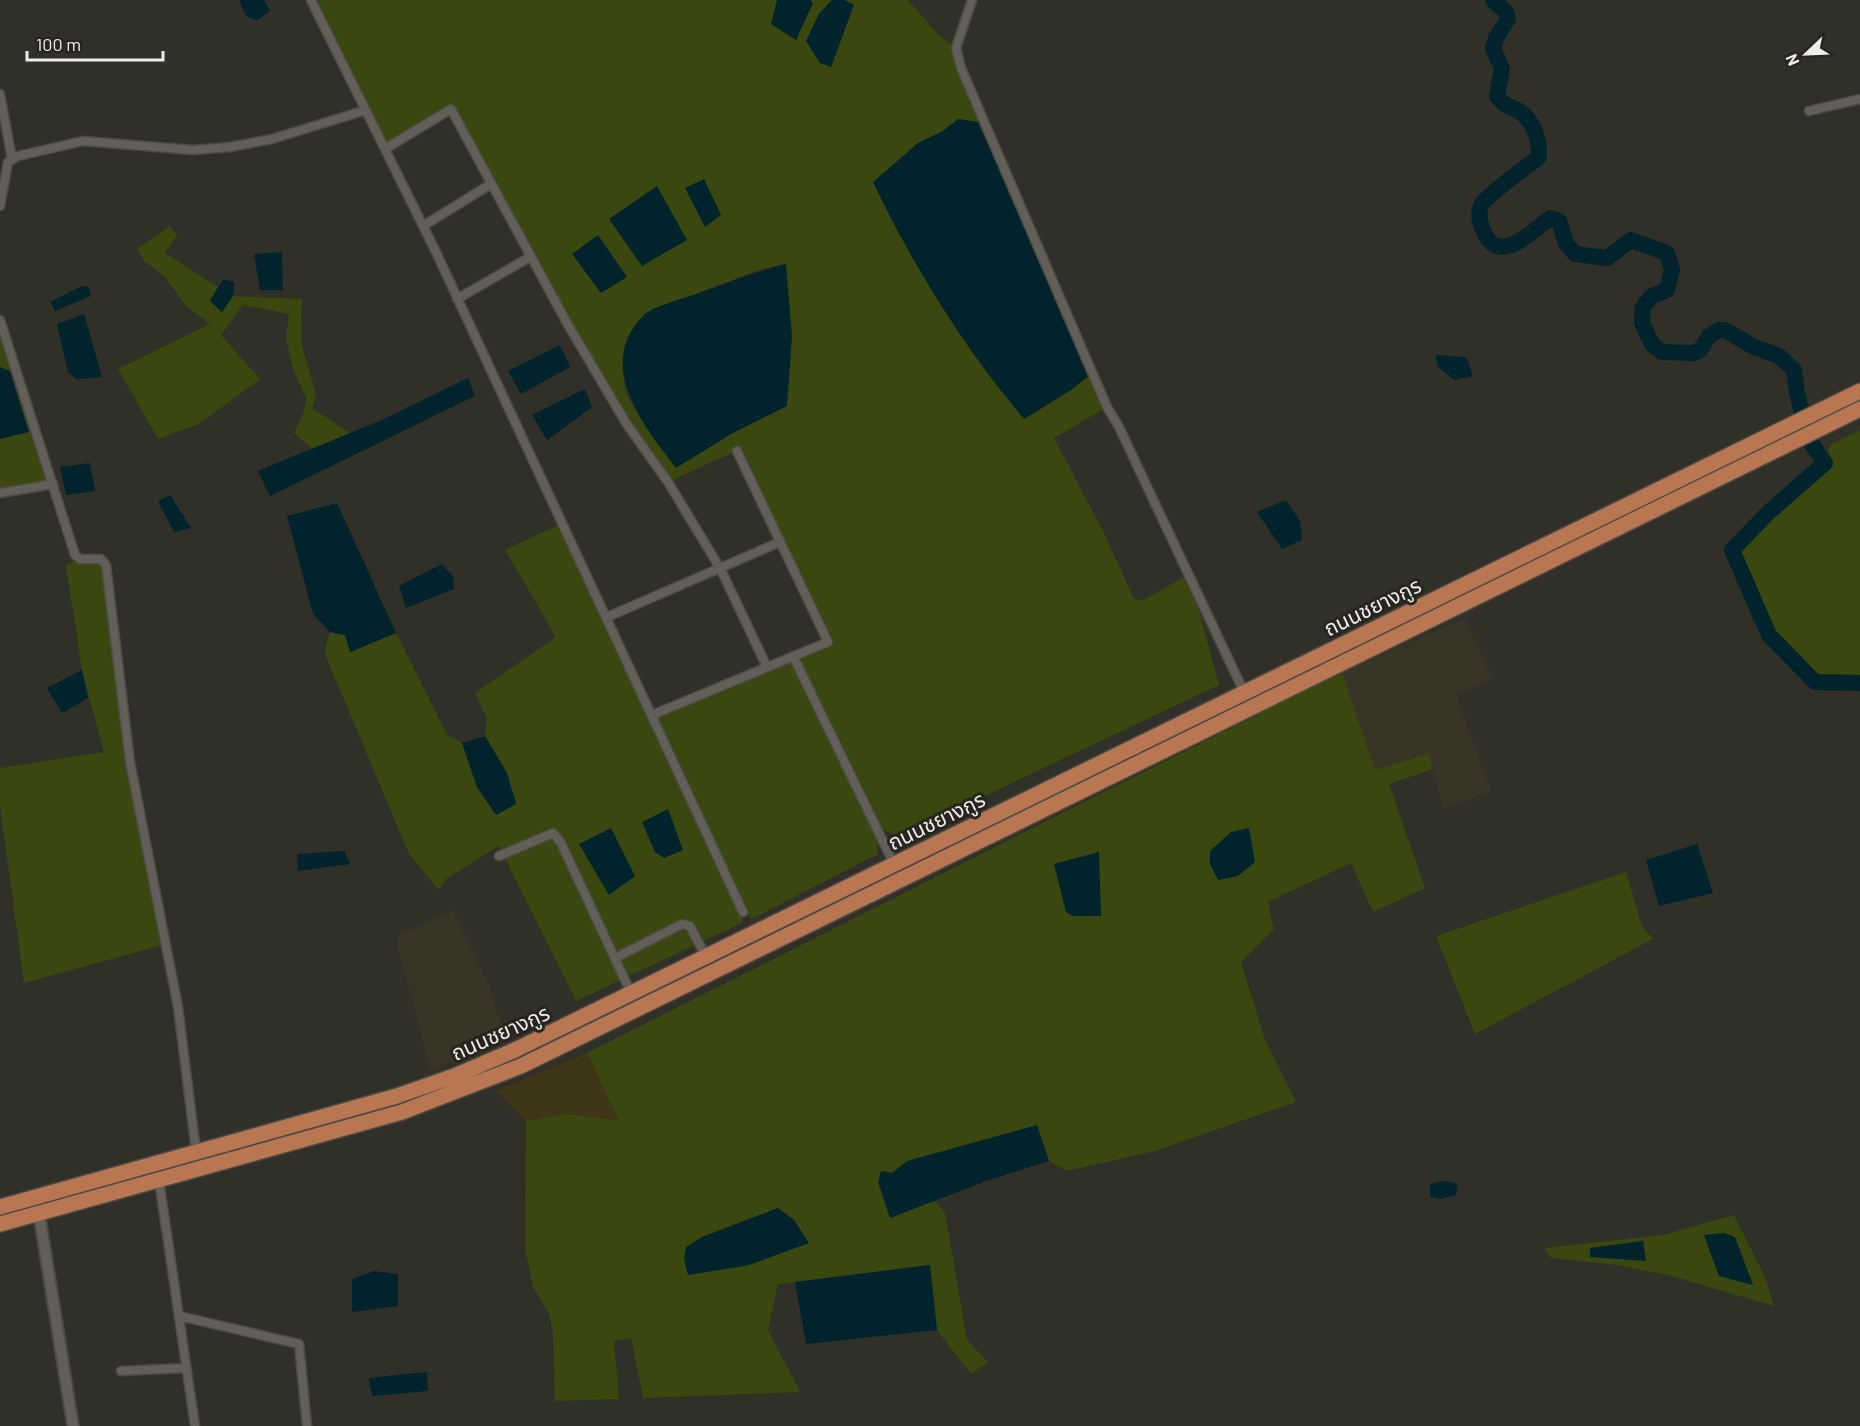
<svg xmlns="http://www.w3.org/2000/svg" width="1860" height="1426" font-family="Barlow,'Noto Sans Thai',sans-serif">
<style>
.built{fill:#383527}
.green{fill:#3a470f;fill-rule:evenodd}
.sand{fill:#3e3616}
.water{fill:#01242c}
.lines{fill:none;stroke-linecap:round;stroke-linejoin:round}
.river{stroke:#01242c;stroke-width:16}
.minor-casing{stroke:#4b4a44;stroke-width:11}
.tertiary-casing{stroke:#4b4a44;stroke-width:14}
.trunk-casing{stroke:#4b4a44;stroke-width:18}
.minor{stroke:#615f57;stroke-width:8}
.tertiary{stroke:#615f57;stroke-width:10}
.trunk{stroke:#b87652;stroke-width:15}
.labels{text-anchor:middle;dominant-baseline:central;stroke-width:6;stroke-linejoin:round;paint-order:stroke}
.street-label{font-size:21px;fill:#eeede8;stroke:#27251e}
</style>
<rect width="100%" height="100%" fill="#302f28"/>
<!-- built -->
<path class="built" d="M1465 618 1493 679 1456 695 1491 791 1444 809 1429 753 1375 770 1342 672Z
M454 910 489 986 505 1036 430 1071 397 942 401 934Z"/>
<!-- green -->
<path class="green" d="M311 0H908L937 33 956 48 985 123 958 119 943 131 918 143 874 182C914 268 968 343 1024 419L1071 390 1092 373 1107 407 1054 438 1105 535 1134 599 1144 600 1189 574 1219 685 900 836 875 827 878 854 752 919 743 913 742 923 576 1001 499 846 446 879 439 890 409 854 324 652 330 632 345 635 351 652 396 633 447 735 462 743 477 787 496 815 516 804 507 773 485 736 487 718 475 693 556 637 505 550 563 523 652 715 827 642 736 451 668 482 626 423 451 109 385 149ZM786 264 787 406 731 434 647 430 626 393 622 367 645 313 759 270Z
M170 226 177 235 165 253 218 287 210 301 222 311 233 296 302 299 301 342 316 395 312 408 350 433 313 449 294 433 303 414 306 398 293 369 286 339 289 314 243 305 221 335 260 379 199 424 158 439 118 369 210 324 186 306 164 276 144 261 137 249Z
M5 336 53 484 0 492V337Z
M1860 430V683L1815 682 1769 635 1732 550 1769 512 1825 463 1830 445Z
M80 559 104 560 130 762 166 944 24 983 0 806V768L104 752 82 670 66 565Z
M1342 672 1375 770 1429 753 1433 769 1389 784 1425 888 1373 912 1351 863 1268 902 1274 929 1241 962 1265 1040 1296 1102 1155 1151 1067 1171 1049 1161 1037 1125 901 1167 892 1173 890 1218 934 1200 945 1213 967 1340 988 1362 971 1374 937 1330 930 1265 778 1284 768 1330 800 1392 643 1398 631 1338 614 1341 619 1399 555 1401 553 1333 549 1314 533 1287 525 1250 526 1121 568 1114 618 1120 587 1053Z
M1626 872 1642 926 1653 939 1475 1034 1436 936Z
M1734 1215 1765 1277 1774 1306 1668 1275 1617 1265 1551 1258 1544 1248 1663 1235Z"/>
<!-- sand -->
<path class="sand" d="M587 1053 618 1120 568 1114 526 1121 495 1091Z"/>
<!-- water -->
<path class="water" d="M239 0H264L270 11 257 20 246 16Z
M777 0H810L813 3 796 40 771 24Z
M832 0H845L854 5 831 67 820 63 806 41 819 14Z
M958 119 985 123 1092 373 1071 390 1024 419C964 348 913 266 873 182L918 143 943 131Z
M704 179 721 215 705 227 685 188Z
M657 186 687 240 642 266 609 219Z
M598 235 627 277 601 293 572 254Z
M282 252 283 290H260L254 254Z
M786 264 792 336 787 406 731 434 676 468C644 426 594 364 644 315 653 306 686 298 699 293 728 283 756 271 786 264Z
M223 279 234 282 233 296 222 312 210 301Z
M82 286 89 287 91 296 55 311 50 302Z
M84 314 102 377 76 379 68 372 57 324Z
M560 345 570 367 521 394 508 371Z
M1436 355 1466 357 1473 376 1454 380 1437 366Z
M0 367 10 371 29 432 0 439Z
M468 378 475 396 270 496 258 471 384 419Z
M585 389 592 407 547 440 532 415Z
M90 463 95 491 66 495 60 467Z
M170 495 191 528 174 532 158 501Z
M1286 500 1300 521 1302 540 1282 549 1257 512Z
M337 503 396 633 350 652 345 635 330 632 313 614 287 516Z
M442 564 453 577 454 589 406 608 399 586Z
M82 670 88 698 62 713 47 688Z
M485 736 507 773 516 804 496 815 477 787 462 743Z
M668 809 683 850 664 858 655 852 642 822Z
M611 828 635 876 609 895 579 844Z
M1249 828 1255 862 1238 876 1218 880 1210 864V851L1231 832Z
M1697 844 1713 893 1659 906 1646 860Z
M344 851 350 864 298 871 297 854Z
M1099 852 1101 916H1073L1066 912 1054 864Z
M1037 1125 1049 1161 986 1181 890 1218 878 1182 881 1171 892 1173 907 1161Z
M1443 1181 1457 1184 1456 1195 1440 1199 1430 1197V1184Z
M778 1208 794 1220 809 1243 749 1265 688 1275 684 1259 686 1247 702 1237Z
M1724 1233 1735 1237 1753 1285 1719 1276 1704 1235Z
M1643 1241 1646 1261 1590 1257V1248Z
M930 1265 937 1330 806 1344 795 1282Z
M374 1271 398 1274V1306L352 1312V1279Z
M427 1372 428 1391 372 1396 369 1378Z"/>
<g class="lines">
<!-- river -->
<path class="river" d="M1493 0 1506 12 1508 19 1496 38 1493 48 1502 69 1497 96C1504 106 1507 105 1517 110 1533 118 1540 140 1539 157 1528 166 1488 194 1482 204 1477 213 1480 222 1483 230 1498 269 1533 230 1550 218L1559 221 1566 243 1575 254 1607 258 1631 240 1667 253 1672 270 1667 290 1652 296 1643 307 1642 323 1652 344 1662 352 1694 353 1700 350 1709 336 1719 330H1725L1754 347 1779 356 1794 370 1797 393 1809 440 1825 463 1769 512 1732 550 1769 635 1815 682 1860 683"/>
<defs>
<path id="minor" d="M311 0 435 250 743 912
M972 0 956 48 961 68 1107 407 1118 425 1244 692
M0 94 12 159
M1809 111 1860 99
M385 149 451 109 567 323 626 423 668 482 721 570 767 667
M0 206 8 162 18 156 83 141 193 150 230 147 272 139 366 110
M423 226 491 184
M457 299 530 257
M0 320 75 555 80 559H101L106 565 130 762 178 1007 196 1151
M0 493 53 484
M607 617 780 542
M793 656 894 864
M652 715 828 642 737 451
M499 856 553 833 561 843 631 993
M615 958 682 924 690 926 706 957
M159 1180 195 1426
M179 1316 299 1344 307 1426
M121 1371 186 1368"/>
<path id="tertiary" d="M39 1213 73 1426"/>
<path id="trunk" d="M0 1207 397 1096 457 1075 515 1050 1860 391
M0 1224 402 1112 521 1066 1860 409"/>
</defs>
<!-- minor casing -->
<use href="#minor" class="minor-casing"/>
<!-- tertiary casing -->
<use href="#tertiary" class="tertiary-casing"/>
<!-- trunk casing -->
<use href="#trunk" class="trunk-casing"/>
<!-- minor -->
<use href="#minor" class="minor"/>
<!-- tertiary -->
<use href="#tertiary" class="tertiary"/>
<!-- trunk -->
<use href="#trunk" class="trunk"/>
</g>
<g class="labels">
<!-- street labels -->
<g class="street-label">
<text transform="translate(1372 606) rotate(-26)">ถนนชยางกูร</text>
<text transform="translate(936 820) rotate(-26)">ถนนชยางกูร</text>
<text transform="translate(500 1032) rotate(-24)">ถนนชยางกูร</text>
</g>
</g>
<!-- north arrow -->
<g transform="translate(1806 54) rotate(247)" stroke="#27251e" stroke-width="4.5" paint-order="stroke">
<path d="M0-4.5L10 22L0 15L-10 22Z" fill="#eeede8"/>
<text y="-9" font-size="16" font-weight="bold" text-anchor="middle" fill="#eeede8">N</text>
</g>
<!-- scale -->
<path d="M27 51v9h136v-9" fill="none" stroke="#eeede8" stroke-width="3"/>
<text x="36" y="51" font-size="18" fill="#eeede8" stroke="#27251e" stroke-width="4.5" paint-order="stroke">100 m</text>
</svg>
